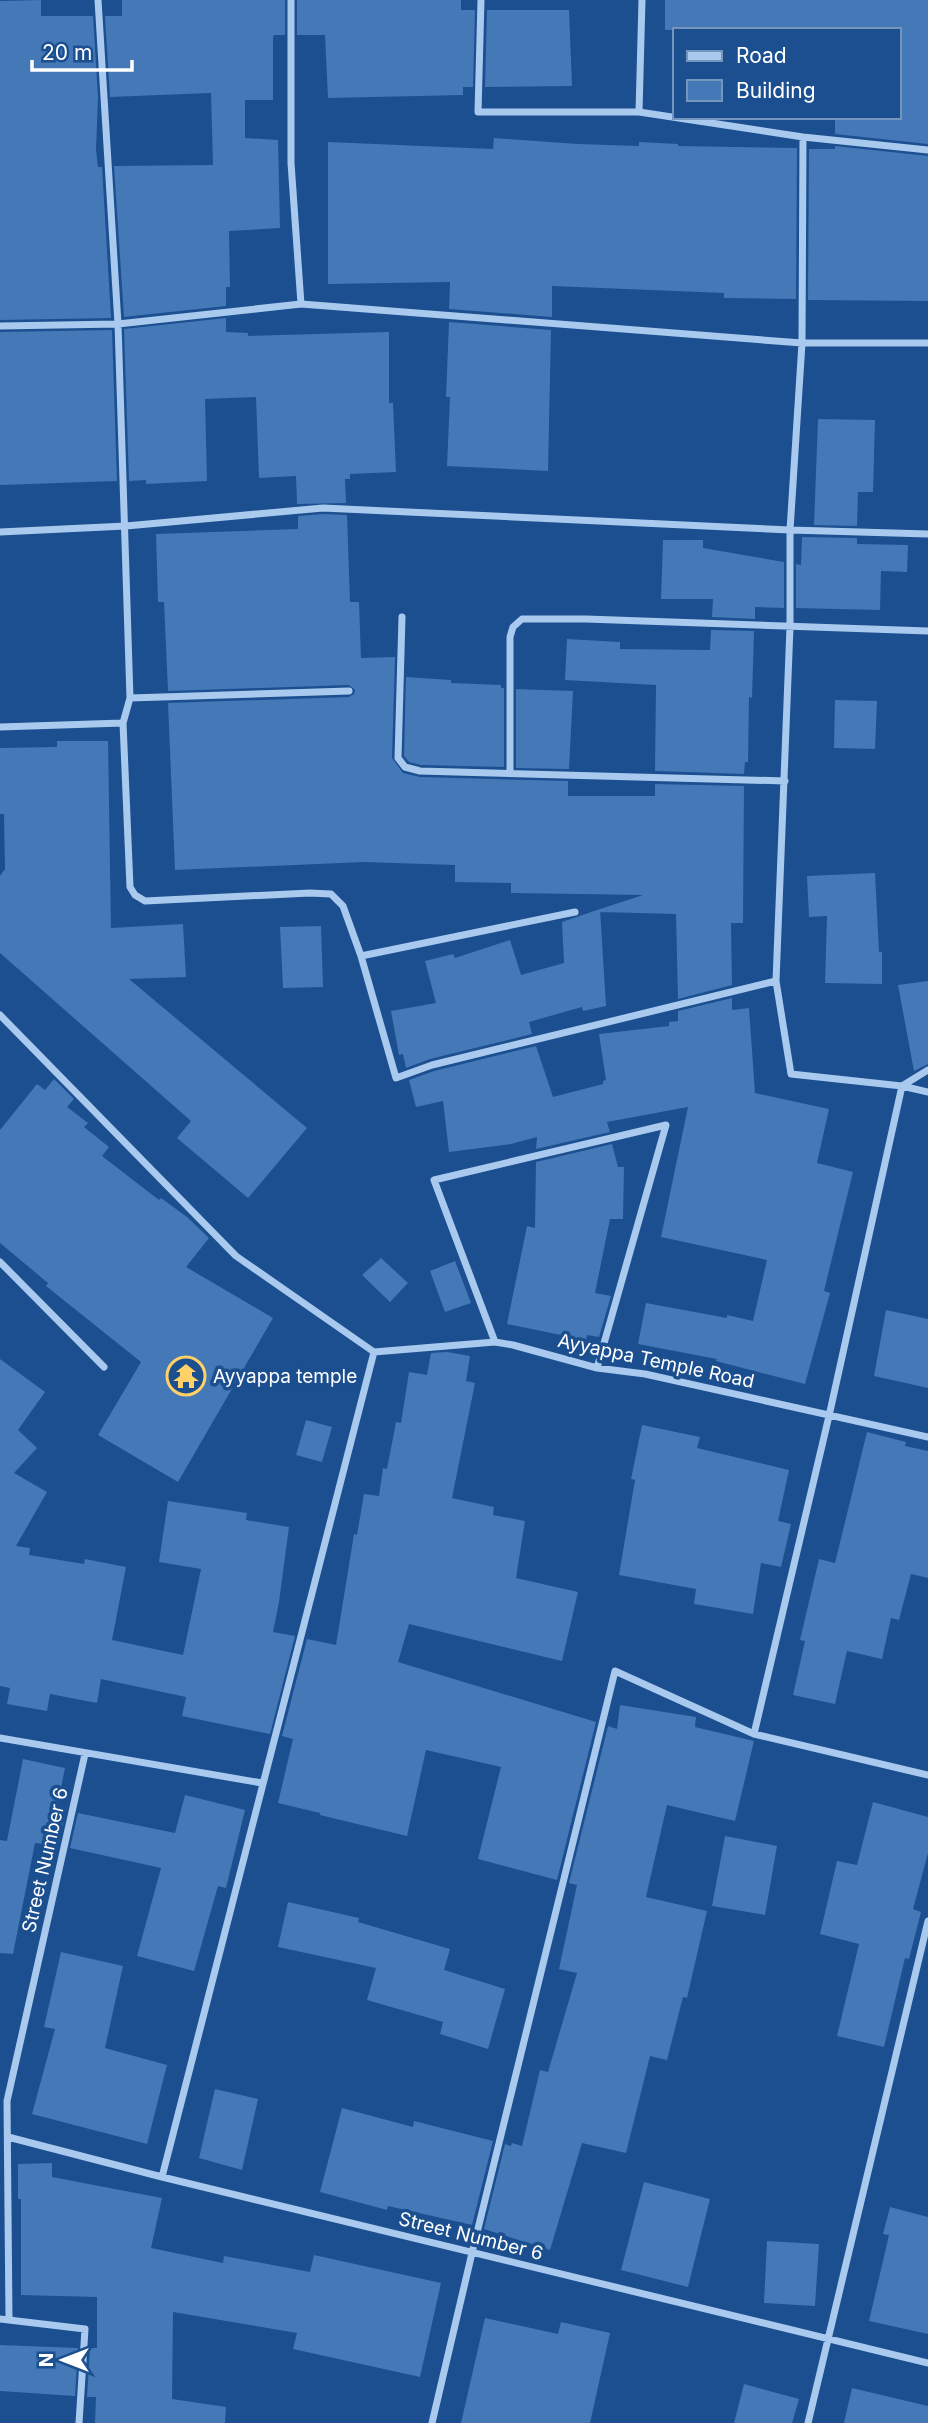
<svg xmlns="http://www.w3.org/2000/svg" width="928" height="2423" font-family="Inter,sans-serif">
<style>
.building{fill:#4478b7}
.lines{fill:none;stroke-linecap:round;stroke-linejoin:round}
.street{stroke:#a9c9ee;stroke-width:7}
.labels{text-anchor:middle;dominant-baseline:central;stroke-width:7;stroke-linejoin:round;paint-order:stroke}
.street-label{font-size:19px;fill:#fff;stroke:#1b4f8f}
.poi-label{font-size:19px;fill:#fff;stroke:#1b4f8f;text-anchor:start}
</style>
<rect width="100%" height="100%" fill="#1b4f8f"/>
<!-- building -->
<path class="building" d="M41 0V16H93L98 97 96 150 98 167H102L111 318 0 320V1Z
M122 0H285V35H274L273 38V100H245V138L278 140 280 228 229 231 230 287H226V306L124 317 114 166 213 165 211 93 110 97 105 16H122Z
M297 0H461V10H475L473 87H463V95L328 98 325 35H297Z
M665 0H928V144L835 134V117H898V30H665Z
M487 10H569L572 86 485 87Z
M494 138 578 144 639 146V142L678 144V146L797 148 796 299 724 298V293L552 286V317L449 309 450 282 328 284V142L493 149Z
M835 146 928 156V301L808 300 809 149H835Z
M226 318V332L248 333V336L389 332V403H393L396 472 350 474V479H345L346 503 297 504 296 476 259 478 256 397 205 399 207 481 146 484V480L129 481 124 329Z
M449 322 551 330 548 471 447 466 450 397H446Z
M112 330 117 481 0 485V332Z
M818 419 875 420 873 492H858L857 526 814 525Z
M323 514 347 515 350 602H359L361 658 395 657 392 758 403 773 420 777 568 781V796H655V784L744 786 743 923H731L732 985 678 999 676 914 600 912V909L643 895 511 893V883L455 882V865L364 862 175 870 168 703 349 697 354 694 355 690 349 685 168 691 164 602H158L156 534 298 529V516Z
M802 537 857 538V544L908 545 907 572 881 571 880 610 796 608V564L801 565Z
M663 540H703V548L784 562V608L755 607V619L712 617 713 599H661Z
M711 630 754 631 752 698 749 697 748 762H745L744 774 655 771 656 685 565 680 567 639 620 642V649L710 650Z
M406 677 451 680V683L501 685V688H504V767L421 765 409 762 404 756Z
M516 689 573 691 569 769 516 768Z
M835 700 877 701 875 749 834 748Z
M57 741H108L111 928 183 924 186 977 129 979 307 1128 248 1198 177 1138 191 1121 0 953V876L5 869 4 814H0V748L57 747Z
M875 873 879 952H882V984L825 983 827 916 809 917 807 876Z
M600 909 606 1006 583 1011 582 1007 529 1022 532 1034 430 1059 406 1068 403 1054 399 1055 391 1011 436 1003 425 961 453 954 455 958 510 940 521 975 564 963 562 922Z
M321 926 323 987 283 988 280 927Z
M928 981V1064L914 1071 898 985Z
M732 998V1010L749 1008 755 1093 829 1109 817 1163 853 1172 824 1291 830 1293 805 1384 716 1361 717 1359 638 1344 646 1303 727 1318V1315L753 1321 767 1260 661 1237 688 1107 607 1122 610 1132 536 1149 537 1137 511 1144 449 1152 443 1101 416 1107 409 1080 434 1071 536 1046 553 1097 603 1084V1081L606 1080 599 1034 669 1026V1022L678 1021V1011Z
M54 1079 74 1099 67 1107 88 1123 84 1127 109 1147 102 1156 159 1200 161 1198 187 1217 209 1238 186 1267 273 1318 178 1482 98 1435 141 1362 46 1286 48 1283 0 1243V1130L37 1084 45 1090Z
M612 1144 618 1167H624L623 1219H610L595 1293 611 1296 599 1337 587 1335 586 1340 507 1324 527 1226 535 1228 536 1162Z
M381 1258 408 1283 390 1302 362 1275Z
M455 1261 471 1303 445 1312 430 1271Z
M886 1310 928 1319V1388L874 1376Z
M447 1352 470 1356 466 1381 475 1383 452 1498 494 1507 493 1515 525 1521 516 1578 578 1592 562 1661 409 1624 398 1662 596 1722 557 1880 478 1859 501 1767 426 1750 407 1836 320 1815V1813L278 1803 293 1739 282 1736 307 1639 336 1645 354 1534 357 1535 364 1494 379 1496 383 1468 387 1469 396 1422 401 1423 409 1372 427 1375 431 1353Z
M0 1359 45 1392 18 1430 37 1448 14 1473 47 1492 16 1546 30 1548 29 1555 84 1564 85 1559 126 1567 112 1640 183 1655 201 1569 159 1562 168 1501 247 1513 246 1520 289 1527 279 1602 273 1632 295 1636 270 1734 182 1716 186 1697 101 1679 97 1703 50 1694 47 1711 7 1704 10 1688 0 1686Z
M306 1420 332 1427 322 1462 296 1455Z
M642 1425 700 1437 697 1448 789 1470 778 1521 791 1524 781 1567 761 1563 753 1614 694 1604 696 1589 619 1575 635 1480 631 1479Z
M867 1432 906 1442 905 1446 928 1451V1578L911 1574 899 1620 891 1618 882 1659 847 1651 835 1704 793 1695 805 1641 800 1640 819 1559 835 1563Z
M620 1705 696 1717 695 1727 754 1741 735 1821 667 1805 646 1897 707 1911 687 1998 683 1997 667 2060 650 2056 626 2153 582 2143 550 2250 484 2229 505 2144 511 2146 512 2143 522 2146 540 2070 548 2072 577 1973 559 1969 577 1885 569 1883 608 1726 617 1729Z
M23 1759 65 1768 57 1808 66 1810 58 1846 35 1843 13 1954 0 1953V1840L7 1841Z
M185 1795 245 1810 226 1888 218 1886 194 1971 137 1956 161 1868 70 1848 78 1813 175 1833Z
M873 1802 928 1817V1853L913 1909 921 1912 909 1959 905 1958 884 2047 837 2036 859 1944 820 1934 837 1861 857 1865Z
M725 1836 777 1846 765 1915 712 1906Z
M288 1902 359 1918 358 1922 450 1949 444 1970 505 1989 488 2049 440 2034 443 2022 367 2000 376 1968 278 1947Z
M61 1952 123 1966 105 2048 167 2065 147 2144 32 2114 55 2029 44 2027Z
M215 2089 258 2099 242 2170 199 2158Z
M342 2108 413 2127 414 2121 493 2141 472 2225 388 2206 387 2210 320 2192Z
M52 2163V2177L162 2198 151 2248 223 2263 224 2256 310 2272 314 2255 441 2283 420 2377 293 2349 297 2333 173 2312 172 2399 226 2407 225 2423H95L96 2397H87L90 2348H97V2297L21 2295V2199H18V2164Z
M644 2182 710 2199 688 2287 621 2270Z
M890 2207 928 2217V2334L869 2321 889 2235 883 2234Z
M767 2241 819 2244 815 2306 764 2303Z
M485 2318 558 2334 561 2322 610 2333 590 2423H461Z
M0 2345 78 2348 75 2396 0 2391Z
M744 2384 799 2399 792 2423H734Z
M852 2388 928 2406V2423H844Z"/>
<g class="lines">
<!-- street -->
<path class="street" d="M98 0 118 324 130 698 123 723 130 887 135 895 145 901 310 893 331 894 343 906 361 956 396 1078 432 1065 776 981
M291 0V163L301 304
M481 0 478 112H639L803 137 928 150
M639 112 642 0
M0 326 118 324 301 304 802 343H928
M0 532 126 526 323 508 790 530 928 534
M402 617 398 758 405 767 420 771 785 781
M130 698 349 691
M0 727 123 723
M510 773V637L513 627 522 619H586L928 631
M361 956 575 912
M0 1015 236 1256 374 1352
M902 1086 928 1070
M902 1086 928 1092
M0 1262 104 1367
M495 1342 434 1180 666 1125 597 1368
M374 1352 495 1342 513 1345 597 1368 645 1374 928 1437
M754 1734 829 1416 902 1086 791 1074 776 981 790 627V530L802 343 803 137
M0 1738 262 1783
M8 2137 162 2177 928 2363
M162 2177 374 1352
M0 2319 85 2329 79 2423
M9 2319 7 2101 85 1754
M432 2423 472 2253 615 1671 754 1734 928 1775
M808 2423 928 1921"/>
</g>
<!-- icons -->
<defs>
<symbol id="temple-ring" viewBox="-11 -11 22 22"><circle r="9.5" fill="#1b4f8f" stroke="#ffd166" stroke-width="1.5"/><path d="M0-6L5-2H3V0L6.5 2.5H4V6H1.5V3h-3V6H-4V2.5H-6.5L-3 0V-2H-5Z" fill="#ffd166"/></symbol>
</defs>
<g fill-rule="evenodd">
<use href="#temple-ring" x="164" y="1354" width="44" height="44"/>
</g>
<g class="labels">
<!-- street labels -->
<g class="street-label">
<text transform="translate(656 1361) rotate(12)">Ayyappa Temple Road</text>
<text transform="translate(45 1860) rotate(-77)">Street Number 6</text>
<text transform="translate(471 2236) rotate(14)">Street Number 6</text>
</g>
<!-- poi labels -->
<g class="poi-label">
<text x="213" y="1376">Ayyappa temple</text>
</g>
</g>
<!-- legend -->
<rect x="673" y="28" width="228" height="91" fill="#1b4f8f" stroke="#7695bc" stroke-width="2"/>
<rect x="687" y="51" width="35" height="10" fill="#a9c9ee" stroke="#7695bc" stroke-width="2"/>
<text x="736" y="63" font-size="21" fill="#ffffff">Road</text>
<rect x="687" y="80" width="35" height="21" fill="#4478b7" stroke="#7695bc" stroke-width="2"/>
<text x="736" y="98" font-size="21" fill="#ffffff">Building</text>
<!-- north arrow -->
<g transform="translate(63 2360) rotate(270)" stroke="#1b4f8f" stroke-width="5" paint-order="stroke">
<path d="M0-5L12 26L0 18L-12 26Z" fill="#ffffff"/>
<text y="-10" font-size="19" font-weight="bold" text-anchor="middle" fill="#ffffff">N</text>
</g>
<!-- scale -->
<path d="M32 60v10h100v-10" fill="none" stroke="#ffffff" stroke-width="3.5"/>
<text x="42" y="60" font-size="21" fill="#ffffff" stroke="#1b4f8f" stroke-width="5" paint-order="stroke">20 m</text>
</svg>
